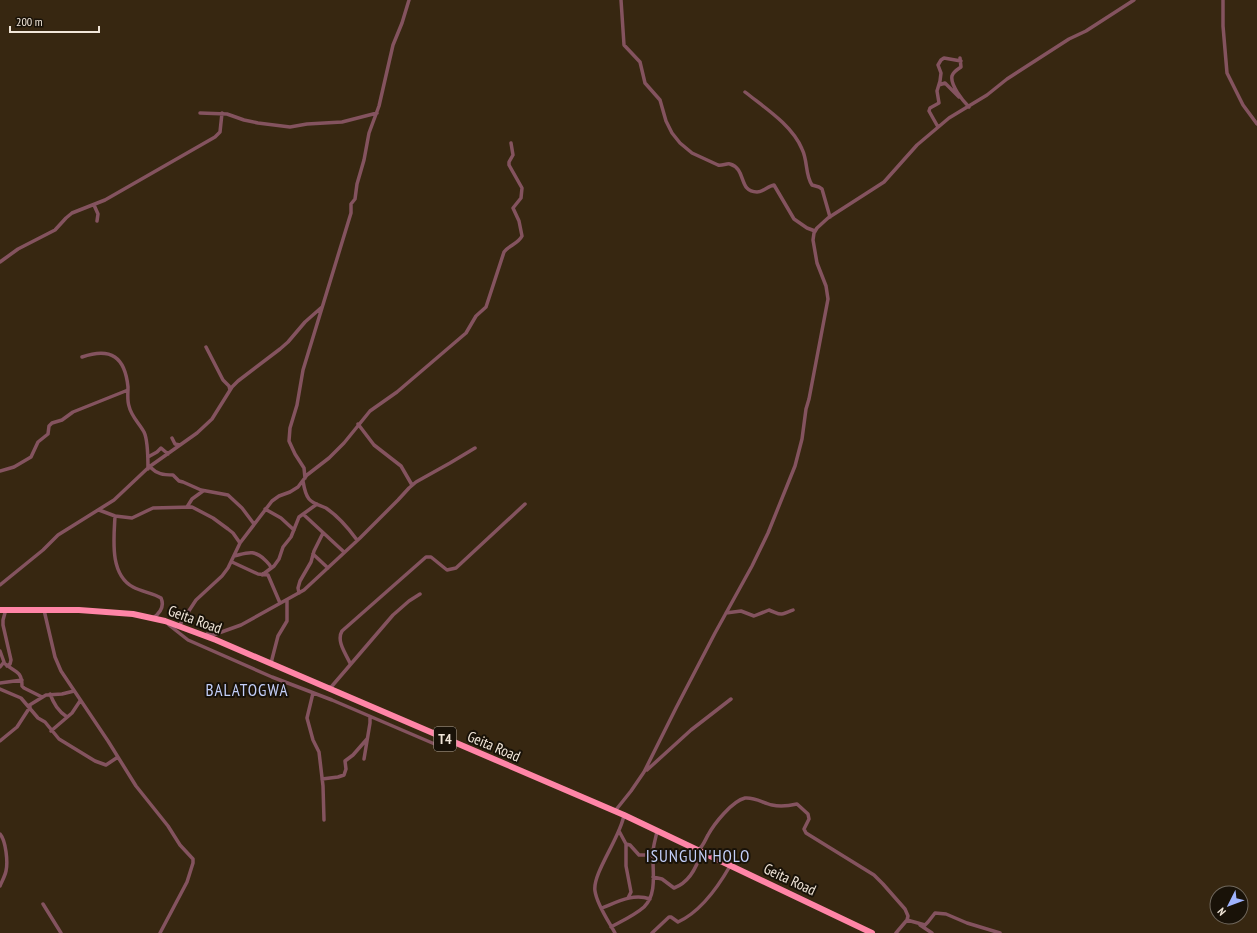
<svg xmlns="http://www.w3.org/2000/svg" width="1257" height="933" font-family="'PT Sans Narrow',sans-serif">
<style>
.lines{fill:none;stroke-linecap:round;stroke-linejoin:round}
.street{stroke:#84535f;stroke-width:3.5}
.highway{stroke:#ff85a7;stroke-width:6}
.labels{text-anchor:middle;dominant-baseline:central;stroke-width:4;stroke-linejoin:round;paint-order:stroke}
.shield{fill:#191208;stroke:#b0a69a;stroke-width:1}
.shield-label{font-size:14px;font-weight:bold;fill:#f1e6d9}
.street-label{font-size:15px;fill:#f1e6d9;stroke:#191208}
.quarter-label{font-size:17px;letter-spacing:1px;fill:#c3cff9;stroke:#191208}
</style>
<rect width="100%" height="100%" fill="#372711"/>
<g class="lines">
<!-- street -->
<path class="street" d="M621 0 624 45 640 62 645 83 660 100 666 121 672 133 680 143 692 153 718 165C722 166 727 163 730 164 747 169 738 192 757 192 763 192 768 186 774 185L794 219 807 228 815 231
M1223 0V26L1227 73 1243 105 1257 124
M960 58 961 67C958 69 953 72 952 76 950 85 963 101 969 107
M939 85 945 83 959 97
M745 92C765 108 792 125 802 149 808 161 805 175 812 185L819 187 822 189 830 217
M200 113 227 114 244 120 258 123 290 127 307 124 342 122 377 113
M938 127 929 111 930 108 939 103 937 91 940 81 941 73 938 65 941 60 944 58 961 61
M94 205 98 214 97 221
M0 262 18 249 55 230 66 218 72 213 105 200 215 137 220 132 222 113
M206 347 223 380 229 386 230 390
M82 357C111 347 125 357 128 387 128 393 127 400 129 406 131 416 139 423 144 432 148 440 148 460 148 469
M358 424 374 445 401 466 412 485
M172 438 175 444 180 445
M148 457 157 452 161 448 168 454
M150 467C157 474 163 475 173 475L179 481 183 482 201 490 228 495 242 508 254 524
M0 471 14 467 31 457 38 442 48 434 49 426 52 423 62 420 73 412 128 390
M305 478 304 468 295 454 289 441 290 428 297 405 303 370 351 213V204L355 199 357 184 364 160 369 133 379 106 393 45 402 23 409 0
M303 481C304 487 305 494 309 499 313 504 320 505 326 508 338 516 349 529 357 540
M187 507 192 499 203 491
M265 509 281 518 294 530
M99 510 115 516 132 518 153 508 192 507 213 518 228 529 233 533 240 543
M303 514 344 552
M115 516C114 538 109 574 133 587 142 592 153 593 161 598 165 607 160 613 153 618
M313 554 328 568
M234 556C247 553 254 549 265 560 268 563 270 564 271 568
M232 562 258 574 268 575 280 603
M262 575 274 566 279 559 283 547 291 537 299 517 317 504
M0 585 43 550 58 535 114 500 149 467 197 433 212 419 232 387 238 381 280 349 288 342 305 322 322 307
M299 593 298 588 300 581 311 562 314 551 323 533
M6 609 3 620V625L11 660 10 664 7 666
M44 610 55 657 61 671 108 741 136 786 168 826 180 845 193 859V863L187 882 160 933
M726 613 741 611 754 616 769 610C782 615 779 616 793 610
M169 625 188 640 272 677 332 700 437 745
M179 626 196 600 222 576 228 568 240 543 272 501 279 496 290 492 298 487 307 475 329 458 344 443 370 411 397 392 466 333 476 316 486 307 504 252C509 245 518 244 522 236L519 221 513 208 521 198 522 188 509 165V162L513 155 511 143
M207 634 213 635 241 625 304 590 360 538 398 500 409 488 416 482 450 463 475 448
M0 651 4 662 0 667
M4 663C14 672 22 670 22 686L24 688 42 697
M271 663 278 636 287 621V600
M350 663C346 654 336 641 342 631L426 557H431L447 570 456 568 525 504
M0 683 22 680
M328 688 332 686 393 615 409 601 420 594
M0 689 21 698 38 718 45 722 59 739 95 761 106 765 118 757
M313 693 307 718 313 740 319 752 323 786 324 820
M50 694C54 704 58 711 67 717
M28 706 46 695 62 694 74 691
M51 731 72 713 80 701
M0 741 17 727 30 707
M364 759 370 723V717
M647 770 691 730 731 699
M322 779 338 777 344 775 346 769 345 761 353 755 367 739
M615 811 631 791 644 772 676 708 715 633 752 566 768 533 795 466 802 439 806 409 809 399 828 299 826 286 817 263 813 240 814 233 817 228 828 218 884 182 917 145 949 118 987 95 1007 79 1069 39 1086 31 1134 0
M619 831 626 844V866L631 892 628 898
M0 834C6 841 8 862 6 871 5 876 2 881 0 886
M626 844 630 845 639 855H653
M698 850C703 847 705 840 708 835 714 824 732 801 745 798 755 797 763 803 772 805 781 807 788 806 797 804L808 814 809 819 804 829 806 833 874 875 883 884 905 909 908 916 907 920 896 933
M653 877 662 879 674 888C690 882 697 867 701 852
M43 904 61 933
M602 908C617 902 633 893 650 899
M907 920 925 925 928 922 935 913 946 914 967 923 1000 933
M920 925 932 933
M611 927C622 921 635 915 644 907 658 893 652 870 653 853 653 845 656 838 657 831
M615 933C608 920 597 905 595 891 592 874 621 836 624 815
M652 933 669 917H671L678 922C700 912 718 887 730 866"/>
<!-- highway -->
<path class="highway" d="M0 610H79L133 614 165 621 216 640 624 815 872 933"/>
</g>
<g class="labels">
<!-- shield labels -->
<rect class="shield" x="434" y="727" width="22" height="24" rx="3"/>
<g class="shield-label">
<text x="445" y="739">T4</text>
</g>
<!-- street labels -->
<g class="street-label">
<text transform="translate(195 619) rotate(20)">Geita Road</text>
<text transform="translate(494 746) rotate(23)">Geita Road</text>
<text transform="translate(790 879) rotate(25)">Geita Road</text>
</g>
<!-- quarter labels -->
<g class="quarter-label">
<text x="247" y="690">BALATOGWA</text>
<text x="698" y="856">ISUNGUN'HOLO</text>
</g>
</g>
<!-- north arrow -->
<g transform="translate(1229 905) rotate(228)"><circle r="19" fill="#191208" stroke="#6f675c"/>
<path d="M0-3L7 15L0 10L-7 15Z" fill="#9fb3fd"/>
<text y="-6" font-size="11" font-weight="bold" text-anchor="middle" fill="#f1e6d9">N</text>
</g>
<!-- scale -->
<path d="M10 26v6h89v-6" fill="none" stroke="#f1e6d9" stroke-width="2"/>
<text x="16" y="26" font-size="12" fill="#f1e6d9" stroke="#191208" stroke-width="3" paint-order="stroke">200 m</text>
</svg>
